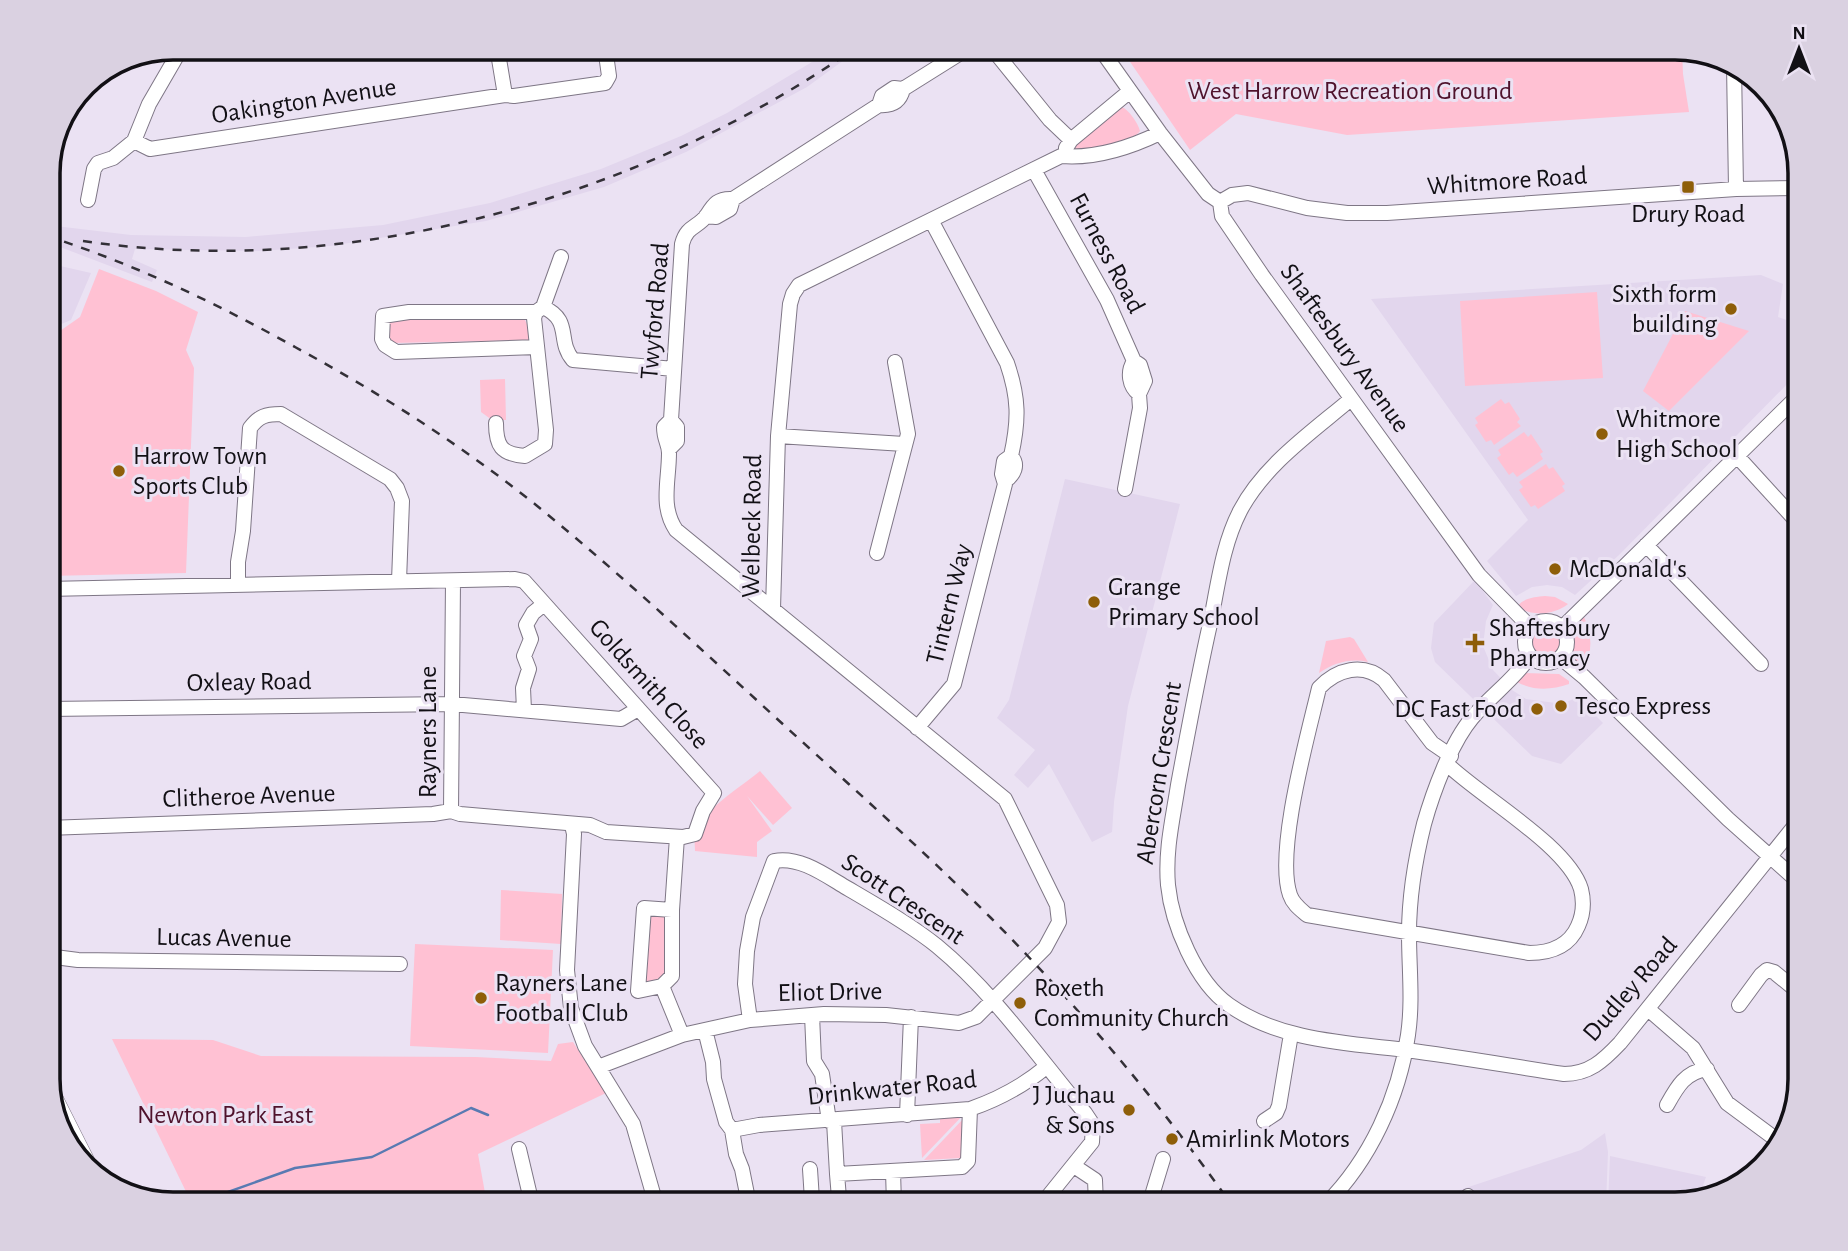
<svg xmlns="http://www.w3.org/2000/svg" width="1848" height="1251" font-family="'Alegreya Sans',sans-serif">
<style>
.built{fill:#e2d6ed}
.green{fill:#ffc1d3}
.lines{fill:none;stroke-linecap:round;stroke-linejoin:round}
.stream{stroke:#597ab2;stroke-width:2.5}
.minor-casing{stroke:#7e7685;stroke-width:16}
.major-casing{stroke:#7e7685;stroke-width:19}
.minor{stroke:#fff;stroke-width:14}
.major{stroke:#fff;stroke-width:18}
.rail{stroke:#333037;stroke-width:2.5;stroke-dasharray:9 9;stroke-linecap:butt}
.poi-dot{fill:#8e5e09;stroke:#ebe2f3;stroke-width:2.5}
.labels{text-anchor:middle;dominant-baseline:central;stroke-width:6;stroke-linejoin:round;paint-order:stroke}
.park-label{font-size:26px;fill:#4f122c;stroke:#ebe2f3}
.street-label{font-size:26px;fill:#121015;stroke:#ebe2f3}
.poi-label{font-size:26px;fill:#121015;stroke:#ebe2f3;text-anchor:start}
.rim{fill:none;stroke:#121015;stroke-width:3.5}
</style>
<rect width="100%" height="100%" fill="#ebe2f3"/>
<!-- built -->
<path class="built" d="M837 47H862L807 87 686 152 604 187 486 221 330 246 259 251 135 249 132 259 157 270 152 282 47 242V225L131 235 246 237 383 225 490 203 601 169 681 136 727 113Z
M47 263 91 273 71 320 47 330Z
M1761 275 1783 284 1778 317 1801 325V370L1619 555 1575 595 1562 587 1547 585 1532 587 1516 596 1487 561 1528 520 1371 299Z
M1065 479 1180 504 1128 706 1114 802 1112 832 1092 842 1049 764 1028 788 1014 775 1035 750 997 718 1009 700Z
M1475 580 1493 605 1486 621 1483 646 1493 670 1512 690 1526 699 1563 704 1577 697 1603 723 1561 764 1532 756 1435 662 1431 648 1434 623Z
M1605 1133 1608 1152 1606 1204H1417L1581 1150Z
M1610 1156 1706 1177 1700 1194 1705 1197 1676 1204H1608Z"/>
<!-- green -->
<path class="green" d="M1120 47H1675L1682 49 1683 74 1689 112 1347 135 1236 114 1190 150Z
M1122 107C1129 110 1138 123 1140 131 1132 143 1089 151 1074 149L1073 146 1118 108Z
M99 269 156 291 198 312 186 350 194 368 186 573 47 576V340L80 317Z
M1597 292 1603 378 1465 386 1460 301Z
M1685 311 1749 331 1669 411 1643 391Z
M524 318 531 333 528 340 392 343C387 337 387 326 391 319Z
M505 379 506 420H492L481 412 480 380Z
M1501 399 1505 404 1509 402 1520 419 1517 422 1521 426 1494 445 1491 440 1486 442 1475 425 1478 423 1475 418Z
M1524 432 1528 437 1531 434 1543 452 1540 454 1543 459 1517 477 1513 472 1509 475 1497 458 1501 455 1498 450Z
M1546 464 1549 469 1553 467 1565 484 1562 486 1565 491 1538 509 1535 505 1531 507 1519 490 1523 487 1519 482Z
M1545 596 1555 597 1568 604C1557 614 1529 618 1518 606 1523 598 1535 597 1545 596Z
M1581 617H1584C1592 633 1593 652 1584 667 1566 660 1570 639 1573 624Z
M1531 643a15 15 0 1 1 30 0a15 15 0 1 1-30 0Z
M1350 637 1354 639 1368 662C1350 658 1334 663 1319 673L1326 641Z
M1523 673 1559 674 1569 681V684C1551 690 1534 691 1517 682Z
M760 771 792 808 773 825 747 796 772 831 757 842V857L695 851C695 846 694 838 695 834 703 809 740 788 760 771Z
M501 890 562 894 561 944 500 940Z
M643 915H672L666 982 643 985Z
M415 944 553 950 548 1053 410 1046Z
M112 1039 213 1040 261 1056 476 1057 551 1061 558 1044 573 1042 606 1093 478 1154 487 1204H192Z
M965 1113 922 1158 920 1124 940 1123V1114Z
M965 1117 961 1158 924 1160Z"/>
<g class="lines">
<!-- stream -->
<path class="stream" d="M196 1195 214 1197 295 1168 372 1157 471 1108 488 1115"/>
<defs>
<path id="minor" d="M497 47 505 95
M705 47 706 49 713 47
M991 47 1050 120 1071 140
M1099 47 1160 133 1208 194 1220 202 1222 216 1262 275 1479 575 1531 628
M1734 65 1736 189
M879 105C892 106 900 102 903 89
M134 141 149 104 182 47
M1066 148 1071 140 1130 91
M1034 170 1107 300 1134 361 1140 365 1145 381 1139 394 1140 408 1125 489
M88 200 94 169 98 163 113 158 134 141 150 149 505 95 514 96 605 83 609 76 605 47
M1220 202 1232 195 1248 193 1307 208 1347 213H1387L1736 189 1801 188
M706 216 716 217 730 209 733 199
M543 307 561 257
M536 312H409L383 316 382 339 385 345 396 352 537 347
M1134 361C1127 372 1129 386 1139 394
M1351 399C1312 432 1264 465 1240 511 1222 546 1218 586 1210 624 1198 677 1188 731 1178 785 1173 818 1165 850 1168 885 1172 924 1196 982 1229 1005 1280 1041 1347 1043 1406 1050 1459 1057 1511 1066 1564 1074 1589 1074 1603 1061 1620 1043L1801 818
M496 423C496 446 501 454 525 456L545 444 546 430 534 318 536 312 543 307C573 321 556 340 573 360L674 369
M778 436 904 444
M669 449 677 441V427L671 420
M1737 456 1801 526
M1005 481C1014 475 1019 465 1011 456
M1646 545 1761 664
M877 553 908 434 895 362
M238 584V562L243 531 250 428C259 416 266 414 281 414L390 479 397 488 402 501 399 581
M47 589 515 579 524 581 714 793 703 811 695 834 683 837 606 832 590 825 460 814 451 811 453 581
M773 609 778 436 790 304 793 294 799 285 1061 156C1096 159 1129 148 1160 133
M1525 642a21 21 0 1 1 42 0a21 21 0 1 1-42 0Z
M1562 628 1801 393
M1561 658 1584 677 1728 819 1801 884
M47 709 452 704 621 719 638 709
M524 710 523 688 529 669 524 656 531 639 526 625 533 613 544 604
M917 728 954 684 1005 484 1002 474 1004 461 1011 456C1019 420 1019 398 1007 363L931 220
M1447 764C1481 797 1568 846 1581 889 1584 901 1583 915 1578 926 1569 947 1550 953 1529 953L1307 915C1300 909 1293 904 1290 895 1275 852 1308 735 1319 688 1337 669 1363 662 1384 680L1432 743 1451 756
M572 825 574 834 567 970 571 1008 585 1046 633 1124 656 1204
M47 828 433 814 451 811
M47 956 78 960 400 964
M662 986 672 976V910L677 837
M662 986 638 991 644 908 672 910
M662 986 682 1035
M1739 1005 1761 975 1767 970 1774 972 1801 994
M1648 1009 1693 1048 1727 1103 1777 1140
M812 1015 814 1061 822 1074 829 1121
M750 1020 745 984 747 951 753 917 774 861C800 856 825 875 847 888 876 905 911 925 937 946 994 993 1038 1057 1085 1113L1093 1125 1092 1142 1042 1204
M705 1030 713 1062 714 1079 726 1122 732 1130 736 1154 742 1169 749 1204
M598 1067 682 1035 750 1020 824 1014 886 1015 959 1023 976 1017 1045 948 1059 922 1057 905 1005 799 676 530C660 506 669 481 669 453 669 444 664 440 664 427L671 420 682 244C687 225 698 228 707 215 714 204 718 198 733 199L879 105 882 96 894 88 903 89 970 47
M1667 1105C1677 1087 1685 1072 1707 1069
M907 1115 911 1017
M834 1121 837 1174 962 1167 968 1161 970 1109
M1264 1121 1276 1113 1279 1106 1291 1034
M732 1130 759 1125 970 1109C999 1099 1023 1086 1046 1067
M519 1149 532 1204
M1074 1166 1095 1180 1096 1204
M810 1169 812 1200 839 1198 837 1174
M893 1171 894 1204
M1468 1196 1470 1204
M1153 1204V1192L1163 1159
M1326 1204C1370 1160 1399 1097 1408 1035 1413 1001 1409 968 1409 934 1409 897 1415 860 1424 824 1433 792 1451 743 1472 718 1490 696 1515 679 1530 656"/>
<path id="major" d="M47 1085 88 1166"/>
</defs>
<!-- minor casing -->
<use href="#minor" class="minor-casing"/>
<!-- major casing -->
<use href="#major" class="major-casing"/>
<!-- minor -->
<use href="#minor" class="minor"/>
<!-- major -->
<use href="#major" class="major"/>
<!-- rail -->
<path class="rail" d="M47 236C134 264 216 303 295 347 380 393 461 445 536 505 622 575 704 652 786 727 855 790 925 852 991 918 1078 1006 1159 1102 1231 1204
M83 241C349 280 638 200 857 47"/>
</g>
<!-- markers -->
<g class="poi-dot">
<rect x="1681" y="180" width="14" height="14" rx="3.5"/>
<circle cx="1731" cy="309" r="7"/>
<circle cx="1602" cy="434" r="7"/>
<circle cx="119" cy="471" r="7"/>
<circle cx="1555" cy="569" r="7"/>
<circle cx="1094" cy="602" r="7"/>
<path d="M1471.5 632.5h7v7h7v7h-7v7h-7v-7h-7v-7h7z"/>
<circle cx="1561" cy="706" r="7"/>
<circle cx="1537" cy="709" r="7"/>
<circle cx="481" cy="998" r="7"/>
<circle cx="1020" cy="1003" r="7"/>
<circle cx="1129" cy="1110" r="7"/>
<circle cx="1172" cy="1139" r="7"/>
</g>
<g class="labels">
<!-- park labels -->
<g class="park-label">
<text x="1350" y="91">West Harrow Recreation Ground</text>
<text x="225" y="1115">Newton Park East</text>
</g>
<!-- street labels -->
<g class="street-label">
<text transform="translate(304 101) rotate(-9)">Oakington Avenue</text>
<text transform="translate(1507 181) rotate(-4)">Whitmore Road</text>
<text transform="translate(1107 253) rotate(62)">Furness Road</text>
<text transform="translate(655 311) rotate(-85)">Twyford Road</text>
<text transform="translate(1345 348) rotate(54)">Shaftesbury Avenue</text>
<text transform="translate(752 526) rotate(-89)">Welbeck Road</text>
<text transform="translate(949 604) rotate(-76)">Tintern Way</text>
<text transform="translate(249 682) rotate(-1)">Oxleay Road</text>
<text transform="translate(649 684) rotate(48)">Goldsmith Close</text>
<text transform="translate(428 732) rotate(-90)">Rayners Lane</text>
<text transform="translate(1159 773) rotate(-81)">Abercorn Crescent</text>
<text transform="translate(249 796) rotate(-2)">Clitheroe Avenue</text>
<text transform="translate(903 899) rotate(34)">Scott Crescent</text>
<text transform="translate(224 938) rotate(1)">Lucas Avenue</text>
<text transform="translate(1630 989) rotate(-49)">Dudley Road</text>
<text transform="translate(830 992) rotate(-1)">Eliot Drive</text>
<text transform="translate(892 1088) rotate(-6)">Drinkwater Road</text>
</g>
<!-- poi labels -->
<g class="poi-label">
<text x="1688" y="214" text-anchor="middle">Drury Road</text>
<text x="1717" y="294" text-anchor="end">Sixth form<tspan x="1717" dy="30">building</tspan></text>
<text x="1616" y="419">Whitmore<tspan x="1616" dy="30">High School</tspan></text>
<text x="133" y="456">Harrow Town<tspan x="133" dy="30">Sports Club</tspan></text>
<text x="1569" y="569">McDonald's</text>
<text x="1108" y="587">Grange<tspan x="1108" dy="30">Primary School</tspan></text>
<text x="1489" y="628">Shaftesbury<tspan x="1489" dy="30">Pharmacy</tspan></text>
<text x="1575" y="706">Tesco Express</text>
<text x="1523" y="709" text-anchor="end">DC Fast Food</text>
<text x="495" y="983">Rayners Lane<tspan x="495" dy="30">Football Club</tspan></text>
<text x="1034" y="988">Roxeth<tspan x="1034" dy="30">Community Church</tspan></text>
<text x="1115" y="1095" text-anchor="end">J Juchau<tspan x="1115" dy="30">&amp; Sons</tspan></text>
<text x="1186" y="1139">Amirlink Motors</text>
</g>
</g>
<!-- crop -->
<path d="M0 0H1848V1251H0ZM173 60H1675A113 113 0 0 1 1788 173V1079A113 113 0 0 1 1675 1192H173A113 113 0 0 1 60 1079V173A113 113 0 0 1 173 60Z" fill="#dad1e1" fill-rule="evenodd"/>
<path class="rim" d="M173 60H1675A113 113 0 0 1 1788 173V1079A113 113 0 0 1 1675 1192H173A113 113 0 0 1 60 1079V173A113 113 0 0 1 173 60Z"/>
<!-- north arrow -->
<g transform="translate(1799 49)" stroke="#ebe2f3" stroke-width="5" paint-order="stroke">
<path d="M0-5L12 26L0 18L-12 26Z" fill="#121015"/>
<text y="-10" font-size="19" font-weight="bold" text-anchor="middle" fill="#121015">N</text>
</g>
</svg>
